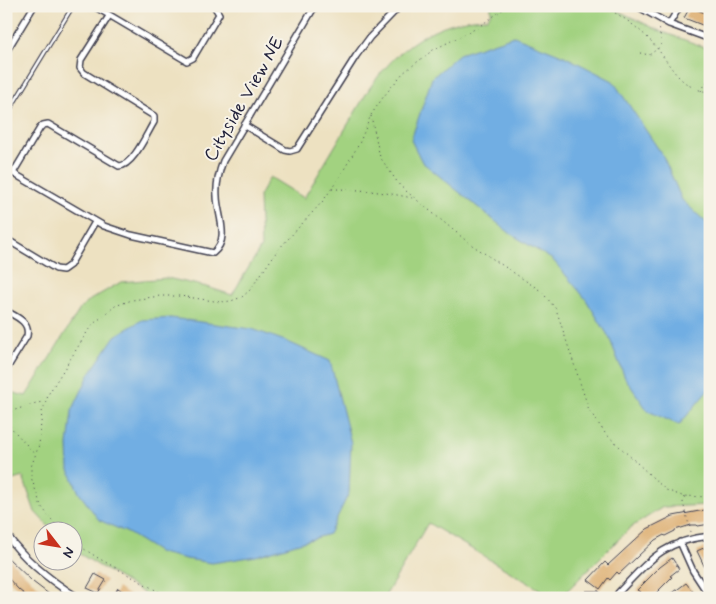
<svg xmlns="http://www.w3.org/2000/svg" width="716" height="604" font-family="Mynerve,sans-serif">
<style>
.green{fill:#a2d280;stroke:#627a5e}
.water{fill:#71aee3;stroke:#4a688f}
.building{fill:#dcaa6a}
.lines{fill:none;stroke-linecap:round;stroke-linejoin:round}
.service-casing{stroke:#403f4f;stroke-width:5}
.minor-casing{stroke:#403f4f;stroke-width:8}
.tertiary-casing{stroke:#403f4f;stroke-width:9}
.path{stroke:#403f4f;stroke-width:1;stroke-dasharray:1 4;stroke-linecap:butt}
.service{stroke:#fff;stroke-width:2.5}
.minor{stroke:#fff;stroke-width:5}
.tertiary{stroke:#fff;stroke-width:6}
.labels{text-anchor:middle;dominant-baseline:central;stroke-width:4;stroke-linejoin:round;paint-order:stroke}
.street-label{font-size:19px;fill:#22223b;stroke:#f7f3e8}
</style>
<rect width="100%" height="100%" fill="#f7f3e8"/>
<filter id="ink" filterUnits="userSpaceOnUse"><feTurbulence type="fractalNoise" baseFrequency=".02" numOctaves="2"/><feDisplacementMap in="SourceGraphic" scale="10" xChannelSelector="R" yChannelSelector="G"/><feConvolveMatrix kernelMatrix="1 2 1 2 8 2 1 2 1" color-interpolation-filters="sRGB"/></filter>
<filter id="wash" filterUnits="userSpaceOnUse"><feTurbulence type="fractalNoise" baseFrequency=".0096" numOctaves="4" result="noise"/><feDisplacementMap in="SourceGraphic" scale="20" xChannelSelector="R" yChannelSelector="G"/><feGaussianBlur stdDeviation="1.12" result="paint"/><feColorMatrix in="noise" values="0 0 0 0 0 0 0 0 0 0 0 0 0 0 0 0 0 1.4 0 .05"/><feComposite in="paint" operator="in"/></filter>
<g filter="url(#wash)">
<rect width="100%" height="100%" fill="#ede1c1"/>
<!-- green -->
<path class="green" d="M491 6H608L660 31 710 49V505L663 507 630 528 560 598H554L428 523 384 598H152L73 550 72 532 53 531 35 512 23 477 6 482V391L26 396 80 309 90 300 121 282 167 278 207 287 232 295 261 247 259 196 270 177 304 198 369 89C397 48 435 19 487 18L491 13Z"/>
<!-- water -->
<path class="water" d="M514 36 562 55 613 81 663 156 682 200 710 226V388L679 425 648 411 625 378 609 337 585 298 553 260 511 234 422 162 411 140 432 78 459 54Z
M171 318 252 329 288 342 330 361 351 443 349 493 329 534 256 556 212 563 186 559 160 553 128 533 99 520 79 493 69 470 68 445 72 411 90 373 115 336 142 320Z"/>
<g id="blocks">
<!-- building -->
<path class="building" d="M690 7 710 15V28L684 18Z
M710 509V524L698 526 697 525H691L675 530V531L665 536 664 535 655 540 619 574 617 572 610 580 608 578 600 589 588 580 605 562 608 565 647 529 673 516Z
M708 546 710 550V578L697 551Z
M6 556 33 582 54 598H29L19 590 6 576Z
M672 558 679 569 670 576 672 577 651 598H634L640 592 637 590 660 567Z
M95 574 106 580 98 593 87 588Z
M686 583 694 593 688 598H666Z
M118 588 125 593 133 598H112Z
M586 591H599V598H586Z"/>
</g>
</g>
<g filter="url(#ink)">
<use href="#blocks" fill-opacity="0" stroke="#403f4f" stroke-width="1"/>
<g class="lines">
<defs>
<path id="service" d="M6 116 73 6"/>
<path id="minor" d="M94 6 187 61 193 58 219 14 214 6
M637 6 669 24 710 39
M669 24 680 6
M6 52 34 6
M244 125 285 150 290 151 297 149 356 56 370 37 400 6
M6 169 104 226 131 235 213 253C231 239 217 214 217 196 216 184 219 172 223 161L315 6
M13 173 40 128 43 125 48 124 119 166C133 166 147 133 154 122V116L84 73 80 68 81 60 109 16
M6 239 56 269 63 270 70 265 95 222
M6 311C17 317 30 322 27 336L6 370
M680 542 693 571 710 597
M618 593C649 561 662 541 710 536"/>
<path id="tertiary" d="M6 534C25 561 51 581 78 598"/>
</defs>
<!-- service casing -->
<use href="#service" class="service-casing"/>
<!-- minor casing -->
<use href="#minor" class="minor-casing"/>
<!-- tertiary casing -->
<use href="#tertiary" class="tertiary-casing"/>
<!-- path -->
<path class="path" d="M602 6C621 15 636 26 650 40 670 61 677 89 710 92
M640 53 649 55 660 47C664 41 658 34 660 26
M701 91 710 77
M371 116 380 157 400 186 469 243 541 291 556 309 589 410 605 433 666 490 682 496 710 497
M332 189C359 189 385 192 412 198
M6 413 36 403 44 402
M6 422 36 455
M684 497 683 503 691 532
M61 532 41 506 31 477V467L39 445 42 412 49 393 91 326 115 306 132 300 160 296H180L221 302 231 301 242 297 250 290 277 251 323 201 339 178 359 144 371 115 384 96 403 73 433 50 477 28 508 6
M72 541 98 558 170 598"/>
<!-- service -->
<use href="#service" class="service"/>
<!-- minor -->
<use href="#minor" class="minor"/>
<!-- tertiary -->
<use href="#tertiary" class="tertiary"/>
</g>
</g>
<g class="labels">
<!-- street labels -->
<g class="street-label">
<text transform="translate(244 99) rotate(-60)">Cityside View NE</text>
</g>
</g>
<!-- margin -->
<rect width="716" height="604" fill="none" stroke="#f7f3e8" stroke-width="25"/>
<!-- north arrow -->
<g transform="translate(58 546) rotate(121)"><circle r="24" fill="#f7f3e8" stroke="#a29fa3"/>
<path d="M0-4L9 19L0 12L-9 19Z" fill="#c8321e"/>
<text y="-8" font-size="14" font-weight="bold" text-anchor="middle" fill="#22223b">N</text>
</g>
</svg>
